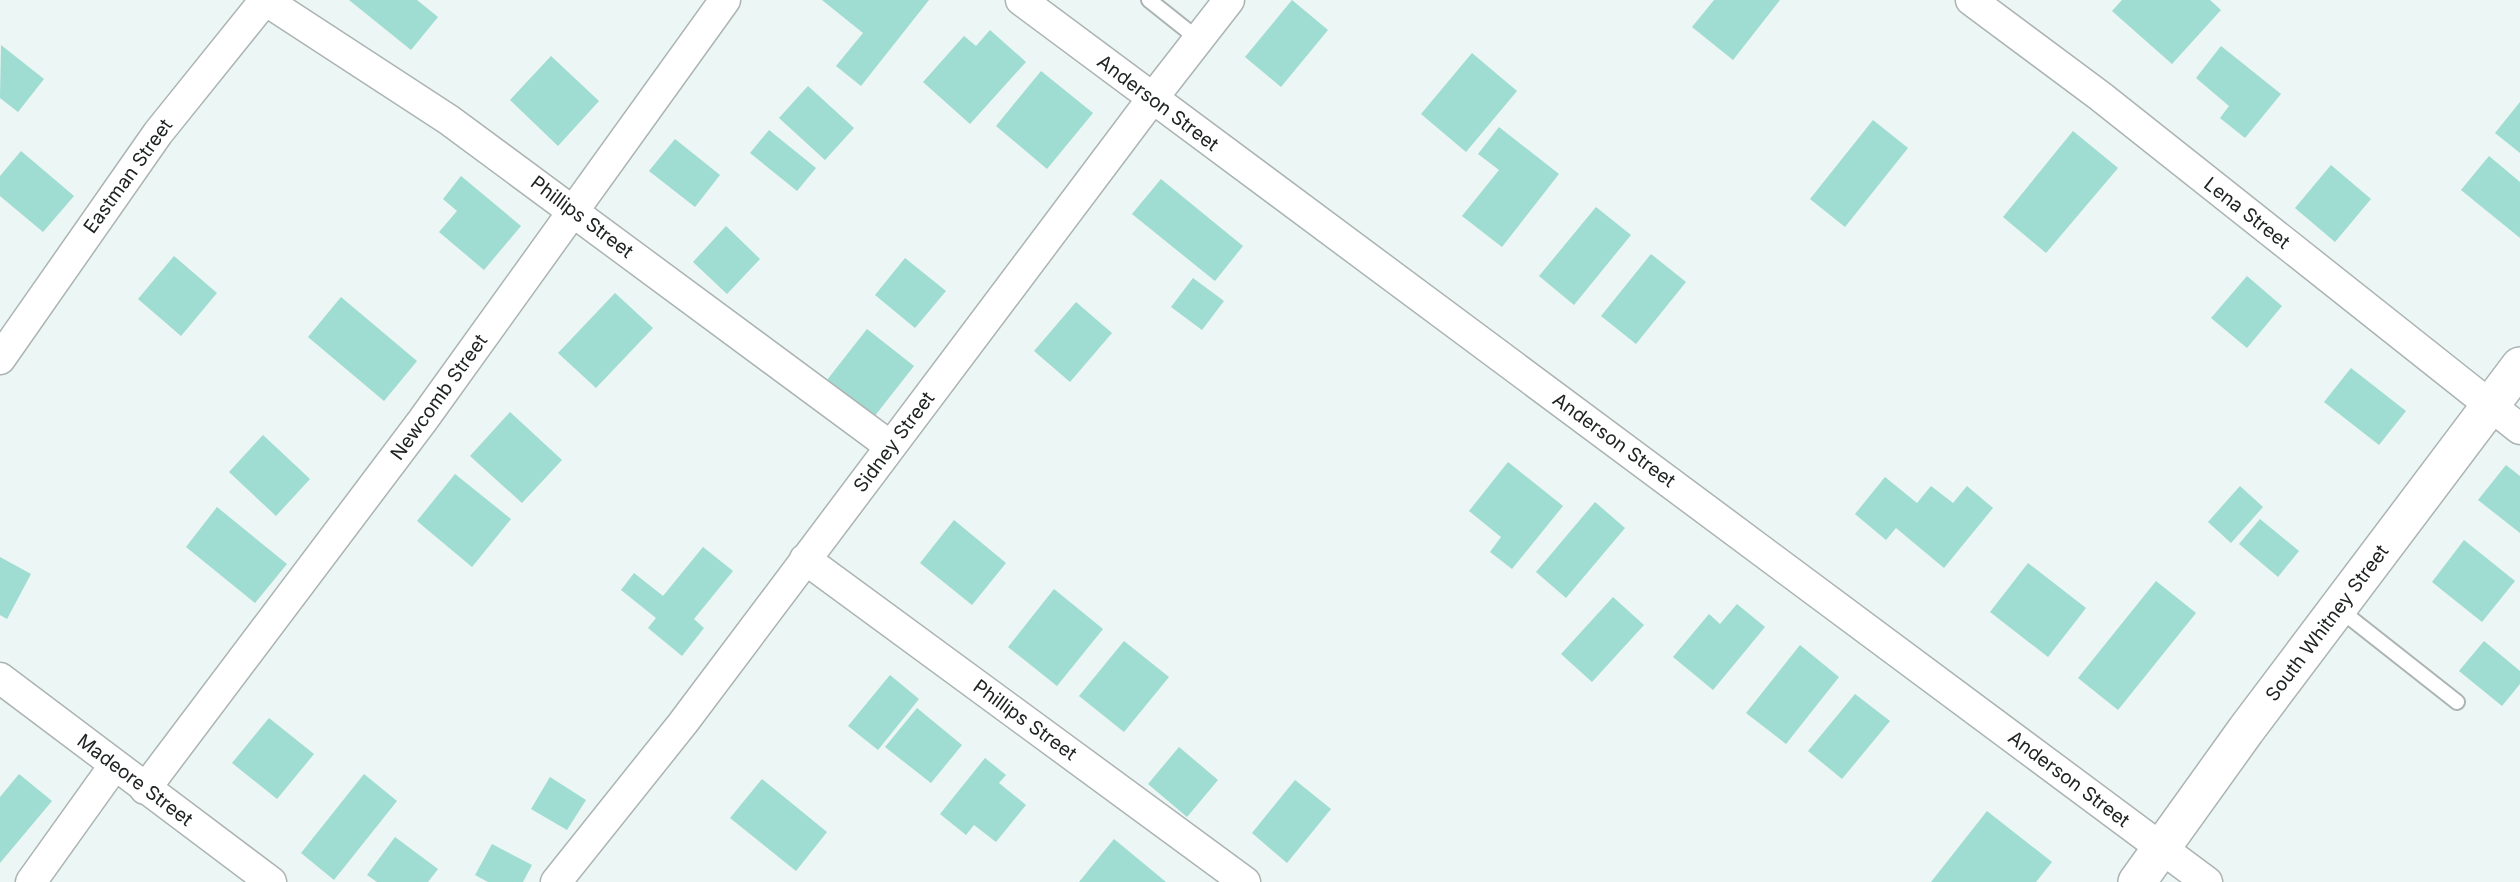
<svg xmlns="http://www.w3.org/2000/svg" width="2520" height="882" font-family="Inter,sans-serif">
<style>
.building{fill:#9fdcd1}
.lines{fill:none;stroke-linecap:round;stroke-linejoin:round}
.service-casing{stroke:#abb4b2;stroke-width:18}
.minor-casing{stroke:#abb4b2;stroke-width:33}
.tertiary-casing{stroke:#abb4b2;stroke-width:40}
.service{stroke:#fff;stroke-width:14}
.minor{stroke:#fff;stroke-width:30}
.tertiary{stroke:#fff;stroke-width:37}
.labels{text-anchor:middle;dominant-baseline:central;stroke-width:5;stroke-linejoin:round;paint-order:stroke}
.street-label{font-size:19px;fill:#202323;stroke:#fff}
</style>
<rect width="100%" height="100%" fill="#ecf6f4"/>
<!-- building -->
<path class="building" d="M349 0H417L438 17 411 50Z
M822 0H929L861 86 836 66 863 33Z
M1292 0 1328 30 1281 87 1245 57Z
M1714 0H1780L1733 60 1692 27Z
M2122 0H2210L2221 10 2172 64 2112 11Z
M990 30 1026 62 970 124 923 82 964 36 976 46Z
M1 45 44 79 18 112 0 98Z
M2221 46 2281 94 2245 138 2220 118 2229 106 2196 78Z
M1472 53 1517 91 1466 152 1421 114Z
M551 56 599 101 558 146 510 100Z
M1041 71 1093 113 1047 169 996 126Z
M808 86 854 128 825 160 779 118Z
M2520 102V153L2495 133Z
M1873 120 1908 148 1845 227 1810 199Z
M1499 127 1559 174 1502 247 1462 216 1499 170 1478 154Z
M769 130 816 168 797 191 750 153Z
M2073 131 2118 168 2046 253 2003 217Z
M675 139 720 175 695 207 649 171Z
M21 151 74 196 43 232 0 196V176Z
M2489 156 2520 182V238L2461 190Z
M2331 165 2371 199 2335 242 2295 208Z
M461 176 521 226 484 270 439 232 457 211 443 199Z
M1161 179 1243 246 1215 281 1132 214Z
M1596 207 1631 235 1574 305 1539 276Z
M726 226 760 259 727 294 693 262Z
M1651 254 1686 282 1636 344 1601 316Z
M174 256 217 293 181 336 138 299Z
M905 258 946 291 915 328 875 295Z
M2247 276 2282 306 2247 348 2211 318Z
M1193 278 1224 301 1202 330 1171 307Z
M615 293 653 328 596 388 558 353Z
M341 297 417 361 384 401 308 337Z
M1076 302 1112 333 1070 382 1034 351Z
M867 329 914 366 874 417 827 380Z
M2351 368 2406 411 2379 445 2324 402Z
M510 412 562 460 522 503 470 456Z
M263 435 310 479 276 516 229 472Z
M1508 462 1563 506 1512 569 1490 552 1501 537 1469 511Z
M2506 465 2520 476V533L2478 500Z
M455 474 511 519 472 567 417 521Z
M1885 477 1917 503 1931 486 1953 503 1967 486 1993 508 1944 568 1896 528 1886 540 1855 514Z
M2240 486 2263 507 2231 543 2208 522Z
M1595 502 1625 528 1566 598 1536 572Z
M217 507 287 564 255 603 186 547Z
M2260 519 2299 551 2278 577 2239 544Z
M954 520 1006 563 972 605 920 563Z
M2464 540 2515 581 2482 622 2432 582Z
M703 547 733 571 694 619 704 628 682 656 648 628 656 618 621 590 634 573 663 596Z
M0 557 31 574 7 619 0 615Z
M2028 563 2086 608 2048 657 1990 612Z
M2156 581 2196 613 2118 710 2078 678Z
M1054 589 1103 629 1057 686 1008 647Z
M1613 597 1644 625 1592 682 1561 654Z
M1737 604 1765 627 1713 690 1673 657 1709 614 1720 624Z
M1124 641 1169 677 1124 732 1079 696Z
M2484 641 2520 671V684L2502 706 2459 671Z
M1800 645 1839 677 1786 744 1746 713Z
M890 675 919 699 878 750 848 726Z
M1855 694 1890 721 1842 779 1808 751Z
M917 708 962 745 931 783 885 747Z
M269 718 314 754 277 799 232 763Z
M1179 747 1218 780 1187 817 1148 784Z
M985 758 1006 775 999 783 1026 805 996 842 974 825 966 835 940 814Z
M19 774 52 801 0 863V797Z
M364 774 397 801 334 880 301 853Z
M550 777 586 800 567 830 531 809Z
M762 779 827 832 796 871 730 818Z
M1295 780 1331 809 1287 863 1252 833Z
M1987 811 2052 862 2036 882H1931Z
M395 837 438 869 428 882H377L367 875Z
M1114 839 1166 882H1079Z
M492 844 532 865 523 882H488L475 875Z"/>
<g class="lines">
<defs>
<path id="service" d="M1149 0 1198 39
M2339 609 2457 702"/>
<path id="minor" d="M265 0 449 120 890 446
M1021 0 2207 882
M1971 0 2100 96 2520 429
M0 359 158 133 265 0
M805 559 1245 882
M0 678 271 882
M145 789 423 420 725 0
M31 882 114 766
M556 882 683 723 1152 99 1229 0"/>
<path id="tertiary" d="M2137 882 2246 730 2520 366"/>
</defs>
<!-- service casing -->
<use href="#service" class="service-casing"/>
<!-- minor casing -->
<use href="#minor" class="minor-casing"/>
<!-- tertiary casing -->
<use href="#tertiary" class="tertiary-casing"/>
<!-- service -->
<use href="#service" class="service"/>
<!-- minor -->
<use href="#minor" class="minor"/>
<!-- tertiary -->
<use href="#tertiary" class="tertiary"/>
</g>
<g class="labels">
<!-- street labels -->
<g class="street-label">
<text transform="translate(1158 103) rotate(37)">Anderson Street</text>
<text transform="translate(128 176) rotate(-54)">Eastman Street</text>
<text transform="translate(2247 213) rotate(38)">Lena Street</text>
<text transform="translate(582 217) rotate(37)">Phillips Street</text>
<text transform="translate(439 397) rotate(-54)">Newcomb Street</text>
<text transform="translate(1614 440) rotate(36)">Anderson Street</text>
<text transform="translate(894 442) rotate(-53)">Sidney Street</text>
<text transform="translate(2327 623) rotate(-53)">South Whitney Street</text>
<text transform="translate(1025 720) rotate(36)">Phillips Street</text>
<text transform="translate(2069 779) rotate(37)">Anderson Street</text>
<text transform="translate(135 780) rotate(37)">Madeore Street</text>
</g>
</g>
</svg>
